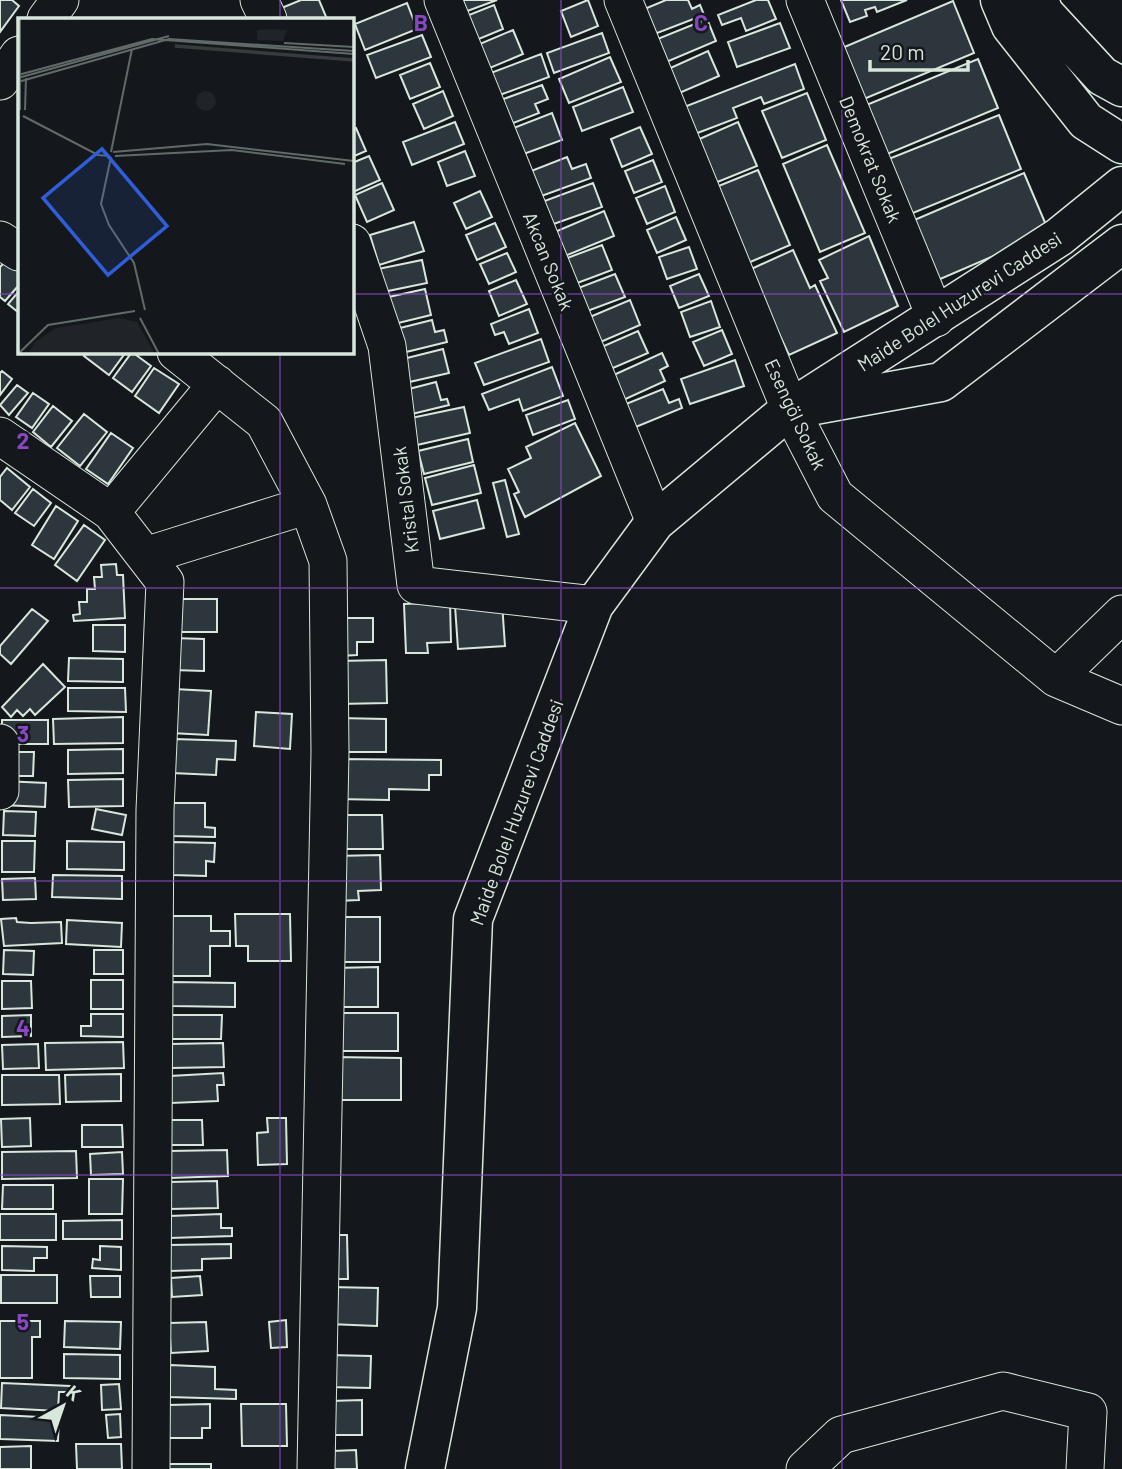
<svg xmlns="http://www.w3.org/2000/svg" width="1122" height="1469" font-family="Barlow,sans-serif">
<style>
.building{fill:#2c363c;stroke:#d8e6dc;stroke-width:2}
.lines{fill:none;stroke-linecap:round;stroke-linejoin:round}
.minor-casing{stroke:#d8e6dc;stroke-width:39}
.major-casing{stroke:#d8e6dc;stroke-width:41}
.minor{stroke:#14181c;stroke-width:37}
.major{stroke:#14181c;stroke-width:38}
.grid{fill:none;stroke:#8948c3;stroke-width:2;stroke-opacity:0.55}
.labels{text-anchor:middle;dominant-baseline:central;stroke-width:5;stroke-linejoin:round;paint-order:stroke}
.street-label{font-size:19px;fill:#d8e6dc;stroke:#14181c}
.inset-river{fill:none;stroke:#363b3e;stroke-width:3.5}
.inset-road{fill:none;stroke:#626a69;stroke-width:2}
.view{fill:#305dd8;fill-opacity:0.15;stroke:#305dd8;stroke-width:3.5}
.inset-edge{fill:none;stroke:#d8e6dc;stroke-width:3.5}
.grid-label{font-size:23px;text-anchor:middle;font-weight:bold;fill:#8948c3;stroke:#14181c;stroke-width:5;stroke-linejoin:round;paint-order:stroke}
</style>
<rect width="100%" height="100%" fill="#14181c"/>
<!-- building -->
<path class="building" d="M0 0H12L19 6 0 32Z
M301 0H319L327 19H284L279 9Z
M457 0H497L462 13Z
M588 0 598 26 571 37 561 11Z
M666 0H688L692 9 700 5 704 15 652 35 642 10Z
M756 0H768L776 19 746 31 741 18 722 25 718 15Z
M841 0H907L877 12 875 7 865 10 867 16 850 22Z
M953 1 974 53 864 99 842 48Z
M407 3 417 29 365 50 355 24Z
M494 5 503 29 474 41 464 17Z
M707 19 716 41 664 63 655 40Z
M780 23 790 48 737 67 728 42Z
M513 30 523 54 485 70 475 46Z
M602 33 609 53 554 73 547 53Z
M422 35 431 57 376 78 367 55Z
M708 51 719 76 677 94 666 70Z
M541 54 549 77 497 96 488 74Z
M610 57 621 82 569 103 559 79Z
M978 59 998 108 885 155 864 106Z
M430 63 440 87 410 99 400 75Z
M795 64 804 89 764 104 761 97 733 108 737 118 695 134 684 107Z
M542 85 548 99 535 104 539 113 508 125 498 101Z
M623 87 633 112 582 131 573 107Z
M443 91 453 116 424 129 413 104Z
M807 93 826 140 782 158 762 111Z
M552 113 562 140 521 155 511 129Z
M999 115 1021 169 908 215 886 160Z
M455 122 464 144 412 165 403 142Z
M738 122 757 166 715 183 697 140Z
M640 127 652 154 622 167 611 139Z
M356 128 366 151 352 157V130Z
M827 145 865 233 820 252 783 164Z
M465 151 475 176 447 186 438 162Z
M369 156 380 180 353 192 352 163Z
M567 157 572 169 586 164 591 178 536 198 526 173Z
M653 160 662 182 634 193 625 171Z
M758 170 790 245 748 263 716 187Z
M1024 173 1049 232 938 280 912 221Z
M382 183 394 210 367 222 355 195Z
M593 183 602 207 548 226 539 203Z
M665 186 675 212 647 224 636 198Z
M480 191 492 217 466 229 454 203Z
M604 211 614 236 560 258 550 234Z
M676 217 686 240 657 253 647 230Z
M414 222 424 251 379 265 370 235Z
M495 223 506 247 477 260 466 235Z
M869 236 898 306 844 332 820 281 828 278 819 260Z
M602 245 612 270 572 285 562 260Z
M689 247 697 269 667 279 659 257Z
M793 250 810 288 815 285 837 333 789 355 749 270Z
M507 253 516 272 489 284 480 264Z
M7 260 19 271V285L5 301 0 297V267Z
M422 260 427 283 383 292 378 269Z
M615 274 625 297 582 313 573 290Z
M699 274 709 296 679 308 670 286Z
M516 280 527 304 499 316 489 291Z
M425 289 431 315 390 325 384 298Z
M19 291V313L8 304Z
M630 300 640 325 596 344 585 319Z
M711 301 720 327 690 337 681 312Z
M529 309 538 333 509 344 504 332 495 335 491 324Z
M432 320 435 332 444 330 447 342 398 354 392 330Z
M722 330 732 354 704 366 693 342Z
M638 331 648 353 606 371 597 349Z
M541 339 549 362 484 385 475 363Z
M443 349 449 373 405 383 399 360Z
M87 352H126L109 375 84 356Z
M132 352 151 366 132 392 113 378Z
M662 353 668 366 660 370 665 381 619 402 607 378Z
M735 360 744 386 690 404 681 379Z
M552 367 563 396 523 411 519 399 489 410 482 394Z
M154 368 179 384 159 413 135 396Z
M2 371 12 379 0 395V373Z
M436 382 441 400 447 399 449 405 412 414 405 390Z
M17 385 28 393 9 415 0 405Z
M663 389 669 403 679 399 682 408 631 429 621 406Z
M33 393 49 404 32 428 16 417Z
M568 400 575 419 533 435 526 415Z
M53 406 72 421 51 447 33 432Z
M464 407 470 433 417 445 411 418Z
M84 414 107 432 80 466 57 448Z
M575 423 601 476 525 517 514 494 519 492 508 469 531 458 526 447Z
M111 433 133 448 108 484 86 469Z
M468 439 473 462 424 474 418 451Z
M474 465 481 493 432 505 425 478Z
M7 468 30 487 12 510 0 500V477Z
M505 480 519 534 507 537 493 483Z
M33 489 51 503 34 526 15 513Z
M477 500 484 528 440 539 433 511Z
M56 506 78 521 54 559 32 545Z
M84 525 105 540 77 581 55 565Z
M116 564 117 575H123L125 618 74 621 73 615 80 614 79 602H87V589H95L94 577H102L101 565Z
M174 599H217V632H174Z
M450 602 451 642 427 643 428 653H406L404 604Z
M502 603 505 646 458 649 455 606Z
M32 609 48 621 11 664 0 654V646Z
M339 618H373V642H357V655L339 656Z
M93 625H125V652L93 651Z
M173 638 204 639V671L173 670Z
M69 658 123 659V682L68 681Z
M386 660 387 703 339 704 338 661Z
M43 664 65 687 35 715 30 709 23 716 17 710 11 717 2 707Z
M68 688H125L126 712 68 711Z
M174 689 211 691 208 735 171 733Z
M256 712 292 714 290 749 254 746Z
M123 717V743L54 744 53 719Z
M338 718 386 719V752H337Z
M2 720H48V744H2Z
M174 739 236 741 235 760 217 759 216 775 172 773Z
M123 749V773L68 774V750Z
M3 752H34L33 776H3Z
M338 759 441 760V775H429V790L389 789V800L337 799Z
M123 779V806L69 807 68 780Z
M3 781 46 783 45 807 2 805Z
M173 803H205V827L215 828V837L172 836Z
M96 809 126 815 122 835 92 829Z
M4 811 36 812 35 836 3 835Z
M337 815H382L383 849H337Z
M2 841H35L34 872H2Z
M67 841 124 842V870L67 869Z
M173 842 215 843 214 862 206 861V876L172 875Z
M380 855 381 890 358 891 359 900 336 901 335 856Z
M53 875 122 876V899L52 897Z
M35 878 36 899 3 900 2 879Z
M235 914H290L291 961H248V946H236Z
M171 916H211V931H230V946H210V976H172Z
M334 917H380V962H335Z
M16 918 17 922 31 923 61 922 62 943 4 946 1 919Z
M67 920 122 923 121 947 66 944Z
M4 950 34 951 33 975 3 974Z
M94 950H123V974H94Z
M378 967V1007H334V968Z
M91 980H123V1009H91Z
M2 981H31L32 1008 2 1009Z
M172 982 235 983V1007L172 1006Z
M334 1013H398V1051H334Z
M91 1014H123V1037L81 1036V1026H91Z
M31 1015V1036L2 1037V1016Z
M171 1015H222L221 1039H171Z
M123 1042 124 1068 46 1070 45 1043Z
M223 1043 224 1067 171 1068V1044Z
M38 1044 39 1068 3 1069 2 1045Z
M334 1057 401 1058V1100H334Z
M223 1073 224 1085H217L218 1101 171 1103 170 1076Z
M121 1074V1101L66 1102 65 1075Z
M2 1075H59L60 1104 2 1105Z
M30 1118 31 1146 2 1147 1 1119Z
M267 1118H286L287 1164 258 1165 257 1133 268 1132Z
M167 1120H202L203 1145H168Z
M82 1125H122L123 1147H82Z
M227 1150 228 1176 170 1178 169 1151Z
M76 1151 77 1178 2 1179V1152Z
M122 1152 123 1174 91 1175 90 1154Z
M89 1179H123L122 1214H89Z
M217 1181 218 1208 169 1209V1182Z
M3 1185H53V1209H2Z
M0 1214H56V1240H0Z
M221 1214V1228H232V1236L170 1238 169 1216Z
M122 1220V1239H63V1221Z
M333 1235H347L348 1279H335Z
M231 1244V1258L202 1259V1270L170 1271 169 1245Z
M2 1246 47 1247V1258H34V1271L2 1270Z
M100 1246 121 1247V1270L92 1268 93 1259 100 1260Z
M1 1275H57V1303H1Z
M90 1276H120V1297H91Z
M200 1276 202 1295 172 1297 171 1278Z
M330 1287 378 1288 377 1326 329 1324Z
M286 1320 287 1347 271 1348 269 1322Z
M0 1321H40V1337H32V1378H0Z
M65 1321 121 1322 120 1349 64 1347Z
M206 1322 208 1351 171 1353 169 1323Z
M64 1354 120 1355V1379L64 1378Z
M329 1355 371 1356 370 1388 328 1387Z
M170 1365 215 1367V1389L236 1390V1399L169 1397Z
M2 1383 70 1386V1392H59L58 1411 1 1408Z
M119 1384 121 1409 102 1410 101 1385Z
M362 1400V1435H330V1401Z
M210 1404V1428H202V1438H169L168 1405Z
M241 1404H286L287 1446H242Z
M120 1414 121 1437 108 1438 106 1415Z
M0 1415 59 1418 58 1441 0 1439Z
M76 1444H121L122 1469H77Z
M31 1446V1469H0V1447Z
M356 1450 357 1469H333L332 1451Z
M169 1464H211V1469H169Z"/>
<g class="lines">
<defs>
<path id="minor" d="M259 0 268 19
M443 0 655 522
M623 0 790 409 835 496 1056 678 1122 706
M805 0 936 318
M46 19 60 0
M0 81 19 55
M0 240 19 252
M352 243 387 346 416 585 594 605
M176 352 264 422 308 505 328 561 330 752 316 1469
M0 436 111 512 165 582 155 810 151 1469
M111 512 217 384
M145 556 308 505
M1056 678 1122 614
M0 743V791
M805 1469 841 1435 1003 1391 1088 1412 1085 1469"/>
<path id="major" d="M1000 0 1011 26 1086 121 1122 144
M1039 0 1044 13 1102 76 1122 87
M809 406 941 382 1122 244
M425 1469 457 1308 473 919 594 605 655 522 790 409 1059 237 1122 186"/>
</defs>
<!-- minor casing -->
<use href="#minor" class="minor-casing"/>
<!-- major casing -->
<use href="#major" class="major-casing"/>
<!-- minor -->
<use href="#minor" class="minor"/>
<!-- major -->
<use href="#major" class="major"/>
</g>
<!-- grid -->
<path class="grid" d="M280 0V19M561 0V1469M842 0V1469M0 294H19M352 294H1122M280 352V1469M0 588H1122M0 881H1122M0 1175H1122"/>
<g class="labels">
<!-- street labels -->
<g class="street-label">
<text transform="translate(871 159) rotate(68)">Demokrat Sokak</text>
<text transform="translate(549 261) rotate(68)">Akcan Sokak</text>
<text transform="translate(959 301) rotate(-33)">Maide Bolel Huzurevi Caddesi</text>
<text transform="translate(796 414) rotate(65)">Esengöl Sokak</text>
<text transform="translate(405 500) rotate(-97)">Kristal Sokak</text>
<text transform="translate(516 812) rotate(-70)">Maide Bolel Huzurevi Caddesi</text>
</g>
</g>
<!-- overview -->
<g transform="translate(18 18)">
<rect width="336" height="336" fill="#14181c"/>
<path d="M239 12 254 11 269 12 265 23 239 22ZM178 83a10 10 0 1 1 20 0a10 10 0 1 1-20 0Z" fill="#202428"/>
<path d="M101 300 119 304 137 336H10L17 324 38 310Z" fill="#202428"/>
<path class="inset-river" d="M157 28 336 42"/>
<path class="inset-road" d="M266 25 336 29M0 57 134 21 336 36M0 60 151 18M0 64 151 21 336 33M2 92V0M7 92 8 60M5 98 80 137 92 138M93 134 114 31M95 134 189 126 336 143M97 138 214 132 327 146M93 139 83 186 91 207 116 245 127 292M122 300 141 336M0 336 30 307 117 293"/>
<path class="view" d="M84 131 149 208 90 257 25 180Z"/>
<rect width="336" height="336" class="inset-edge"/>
</g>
<g class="grid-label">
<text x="421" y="31">B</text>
<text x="701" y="31">C</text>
<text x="23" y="449">2</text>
<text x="23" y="742">3</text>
<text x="23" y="1036">4</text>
<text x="23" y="1330">5</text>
</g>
<!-- north arrow -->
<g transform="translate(63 1406) rotate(40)" stroke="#14181c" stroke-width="5" paint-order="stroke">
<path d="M0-5L12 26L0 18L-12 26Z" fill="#d8e6dc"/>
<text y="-10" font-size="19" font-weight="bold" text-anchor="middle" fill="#d8e6dc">K</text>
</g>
<!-- scale -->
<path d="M870 60v10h98v-10" fill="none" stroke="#d8e6dc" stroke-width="3.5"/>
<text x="880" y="60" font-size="21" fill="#d8e6dc" stroke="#14181c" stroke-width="5" paint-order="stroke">20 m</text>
</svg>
